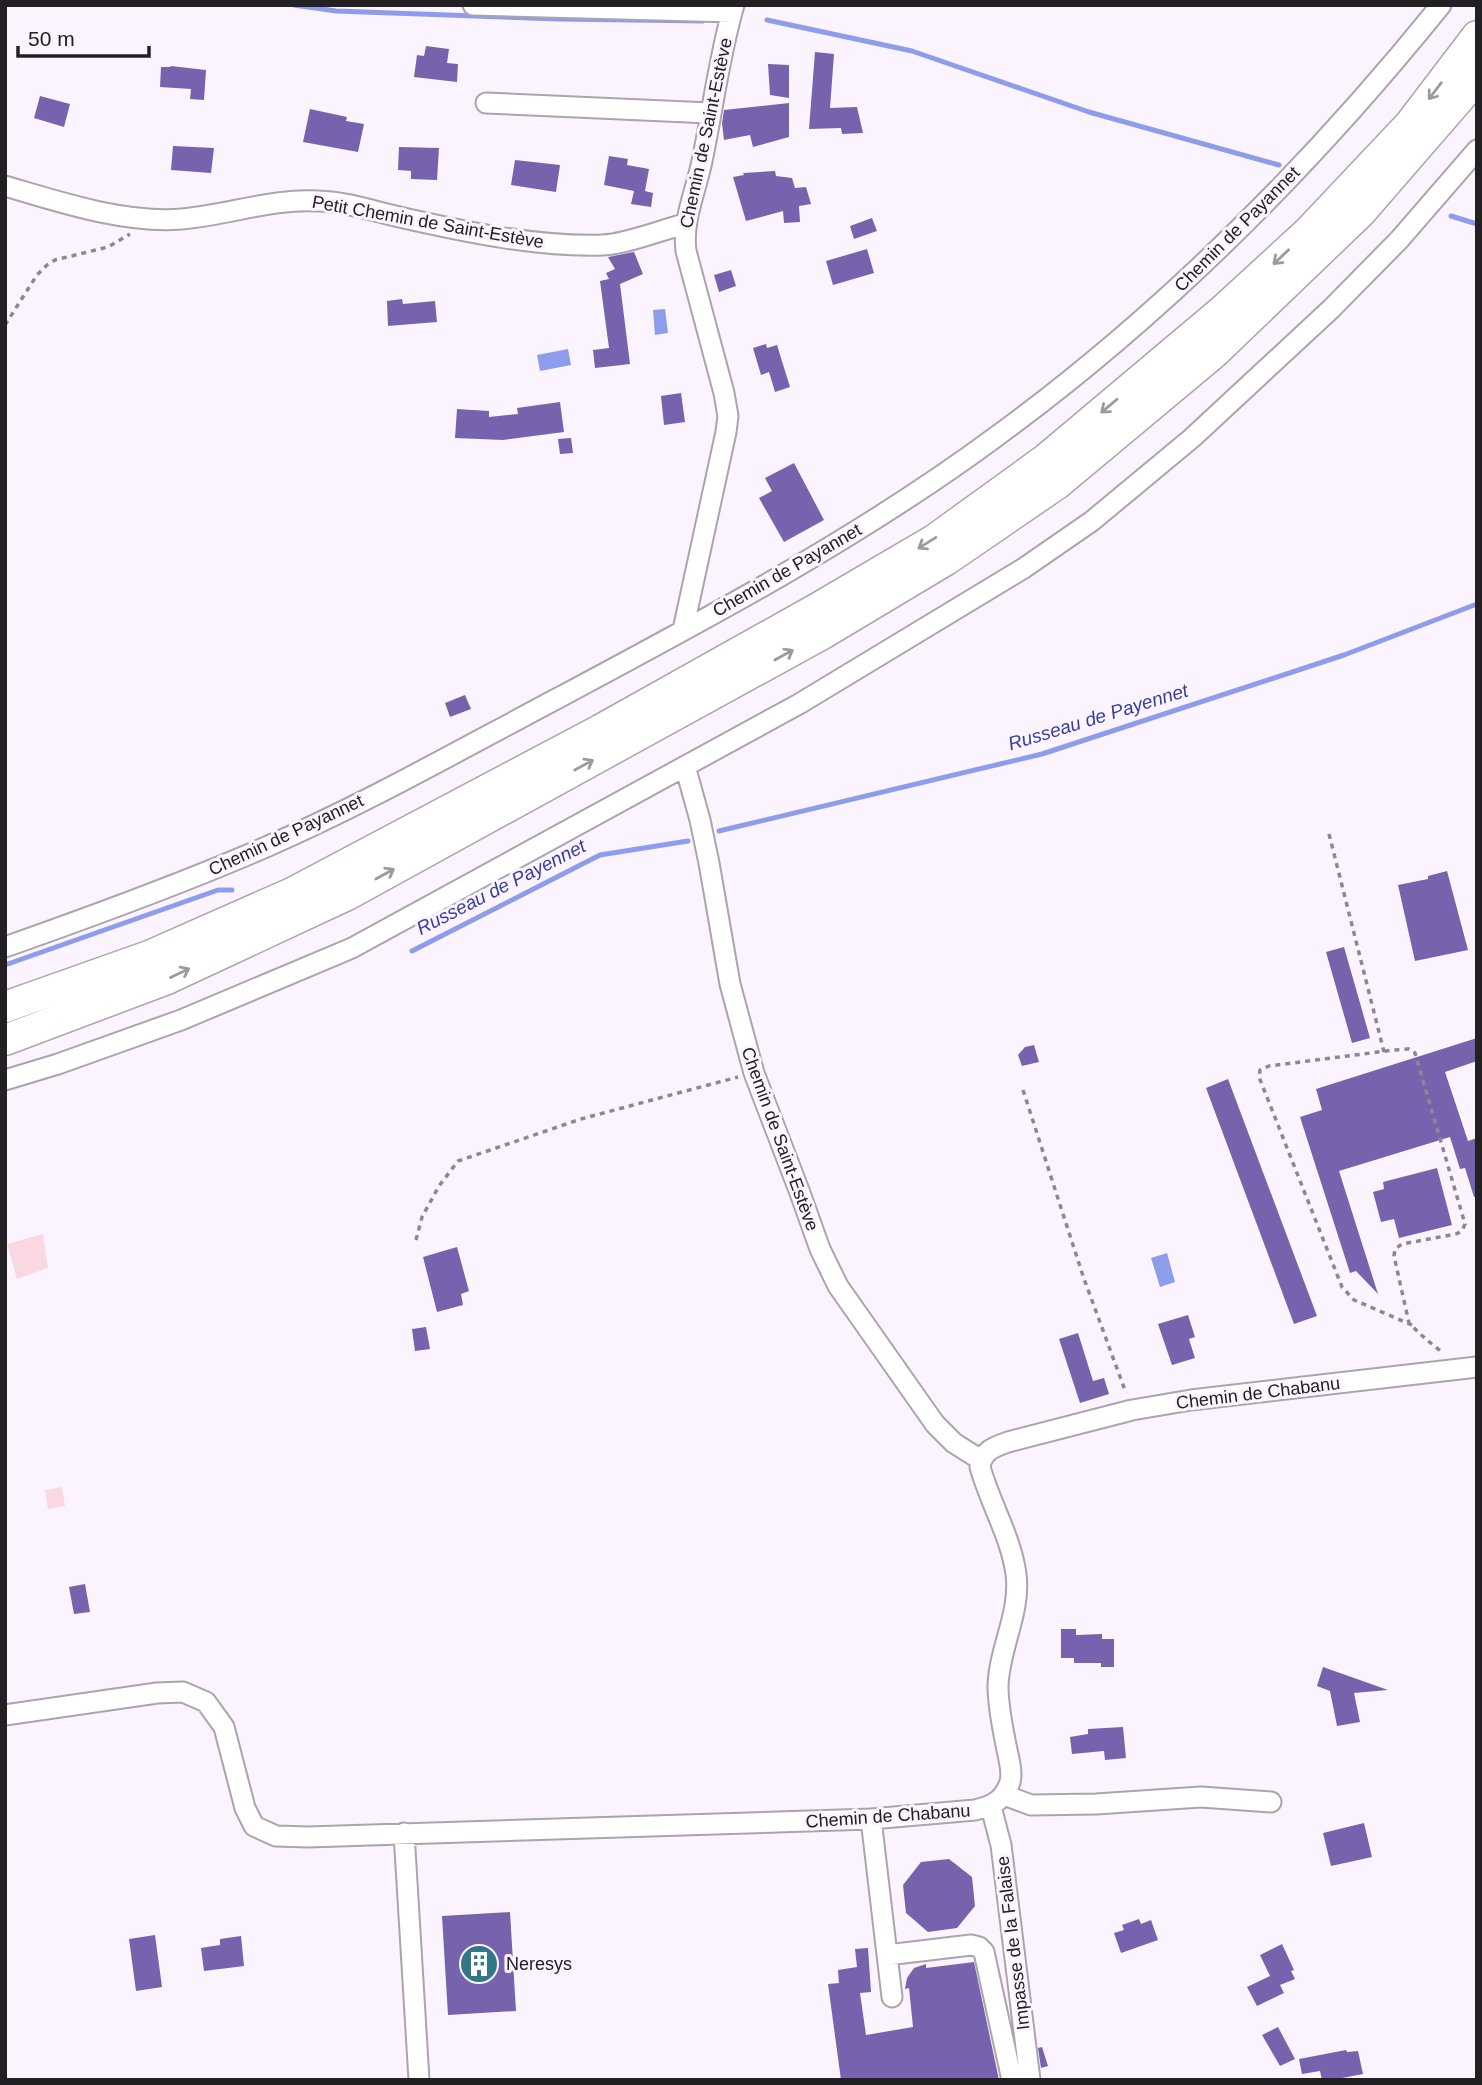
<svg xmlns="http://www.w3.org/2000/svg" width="1482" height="2085" font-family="Arial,sans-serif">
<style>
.green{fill:#fad8e2}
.water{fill:#8e9deb}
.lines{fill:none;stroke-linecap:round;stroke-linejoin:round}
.stream{stroke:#8e9deb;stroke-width:5}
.building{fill:#7762ad}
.minor-casing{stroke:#aba4ad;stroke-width:23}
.highway-casing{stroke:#aba4ad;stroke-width:33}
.path{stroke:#8d888f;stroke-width:3.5;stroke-dasharray:5 5;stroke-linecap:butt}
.minor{stroke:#fff;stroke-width:19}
.highway{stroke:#fff;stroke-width:30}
.oneway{stroke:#9c9b9c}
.labels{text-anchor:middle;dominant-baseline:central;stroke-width:6;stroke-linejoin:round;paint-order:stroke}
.street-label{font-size:18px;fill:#232024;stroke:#fbf4fe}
.poi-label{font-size:18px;fill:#232024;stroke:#fbf4fe;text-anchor:start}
.water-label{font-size:19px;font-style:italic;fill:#373e98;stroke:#fbf4fe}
</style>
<rect width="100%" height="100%" fill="#fbf4fe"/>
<!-- green -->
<path class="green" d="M43 1234 48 1268 17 1279 7 1244Z
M62 1487 65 1506 48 1509 45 1490Z"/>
<!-- water -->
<path class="water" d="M665 309 668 333 655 335 653 310Z
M568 349 571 365 540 371 537 355Z
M1167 1253 1175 1282 1160 1287 1151 1258Z"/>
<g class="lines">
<!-- stream -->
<path class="stream" d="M294 5 336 11 558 19 703 21
M767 20 912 51 1089 112 1279 165
M1451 216 1477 224
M719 831 1042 754 1344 655 1477 604
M412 951 600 855 688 841
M5 965 218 890H232"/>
</g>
<!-- building -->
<path class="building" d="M426 46 449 49 447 63 458 64 457 82 414 77 417 55 424 56Z
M815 52 834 54 830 108 857 107 863 133 842 134 841 128 809 129Z
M768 64 789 65V98L770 95Z
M171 66 206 70 204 100 190 99 191 89 160 87 161 67H170Z
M40 96 70 104 64 127 34 118Z
M789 103V137L753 147 750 135 724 140 722 123 724 110Z
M310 109 347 117 346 121 364 124 358 152 303 142Z
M173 146 214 148 211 173 171 170Z
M399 147 439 148 437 180 411 179V171L398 170Z
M609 156 628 159 627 165 649 169 645 191 653 193 651 207 631 204 634 191 604 185Z
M515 160 560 165 556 192 511 185Z
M775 171 776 176 792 178 795 188 806 187 811 204 799 206 800 222 784 223 783 211 746 221 733 177 744 175 743 173Z
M872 218 877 231 854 239 850 226Z
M867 249 874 273 833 285 826 261Z
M634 252 643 274 620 284 630 364 595 368 593 350 609 348 600 281 609 279 606 273 615 269 608 257Z
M731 270 736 286 719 292 714 275Z
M402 299 403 304 435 301 437 322 388 326 387 301Z
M766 344 767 348 777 345 790 387 775 392 769 372 761 375 753 348Z
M681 393 685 422 664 425 661 396Z
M560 402 564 432 503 440 455 438 457 409 489 411V417L518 414 517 408Z
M571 438 573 453 560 454 558 439Z
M794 463 824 520 784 542 759 498 772 491 765 478Z
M465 695 471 709 450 717 445 703Z
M1447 871 1468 950 1415 961 1398 885 1428 879V876Z
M1344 947 1370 1038 1352 1043 1326 952Z
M1477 1038V1061L1445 1072 1468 1141 1477 1138V1197H1474L1465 1168 1460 1169 1450 1137 1339 1171 1378 1294 1356 1271 1350 1273 1300 1117 1322 1110 1316 1089Z
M1034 1045 1039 1062 1022 1066 1018 1055 1025 1047Z
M1228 1079 1317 1316 1294 1324 1206 1088Z
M1437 1168 1452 1225 1399 1238 1394 1219 1381 1222 1373 1192 1384 1189 1383 1182Z
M457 1247 469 1291 461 1294 463 1305 437 1312 423 1257Z
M1188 1315 1195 1337 1189 1339 1195 1358 1172 1365 1158 1324Z
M426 1327 430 1349 415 1351 412 1329Z
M1078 1333 1093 1381 1104 1378 1109 1394 1080 1403 1059 1339Z
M85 1584 90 1612 74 1614 69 1587Z
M1061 1629H1076V1635L1102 1634V1639H1114V1667H1101V1663H1074V1658H1061Z
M1323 1667 1388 1690 1354 1693 1360 1722 1337 1726 1330 1691 1317 1686Z
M1123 1727 1126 1758 1105 1760 1104 1751 1072 1754 1070 1737 1088 1734V1729Z
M1364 1823 1372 1857 1331 1866 1323 1833Z
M949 1859 972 1877 975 1906 957 1928 928 1932 906 1913 903 1885 921 1862Z
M510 1912 516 2011 448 2015 442 1916Z
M1139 1919 1141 1924 1151 1920 1158 1940 1121 1953 1114 1933 1124 1930 1122 1925Z
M155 1935 162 1987 136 1991 129 1939Z
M241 1936 244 1966 204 1971 201 1948 220 1945V1939Z
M1282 1944 1294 1970 1291 1971 1295 1979 1280 1985 1284 1993 1257 2006 1247 1987 1270 1976 1260 1955Z
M868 1948 871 1992 860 1993 866 2035 913 2027 909 1988 905 1989 907 1978 914 1968 926 1964V1968L974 1962 999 2080H841L828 1984 839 1983 838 1970 857 1967 855 1949Z
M1278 2027 1295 2059 1280 2066 1262 2035Z
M1042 2047 1048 2066 1041 2068 1038 2048Z
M1346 2050 1347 2052 1358 2051 1363 2074 1332 2080H1322L1320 2071 1302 2074 1299 2059Z"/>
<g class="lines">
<defs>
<path id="minor" d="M473 5 732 12
M486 103 710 113
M5 186C60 202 125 224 182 219 229 215 272 198 319 201 349 202 379 213 408 219 471 233 538 247 603 245 627 244 661 230 685 224
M683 630 726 432 728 416 724 393 686 251C682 220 696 191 702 161 713 109 719 56 734 5
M685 766 700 820 709 863 730 984 754 1073 800 1193 820 1249 838 1286 935 1424 954 1443 981 1460
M5 947C93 916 181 884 266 847 367 803 465 747 562 696 710 617 862 536 997 436 1164 314 1311 166 1441 5
M5 1080 58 1064 181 1020 352 948 799 704 1024 568 1092 521 1192 438 1331 309 1399 240 1477 150
M5 1715 157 1693 183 1692 206 1702 224 1727 245 1808 254 1826 276 1836 308 1837 871 1819 975 1810C993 1806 1004 1800 1010 1782 1013 1771 1008 1756 1006 1745 1002 1725 998 1706 998 1686 999 1648 1021 1613 1016 1574 1011 1537 990 1503 980 1467 982 1451 994 1447 1008 1442L1132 1410 1191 1400 1477 1367
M1004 1795 1031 1805 1096 1804 1201 1797 1271 1802
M991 1807 1001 1845 1030 2080
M871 1819 892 1997
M404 1833 419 2080
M887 1955 971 1945 979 1947 984 1952 1012 2080"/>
<path id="highway" d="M5 1007 149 956 292 893 600 730 818 608 934 540 1046 459 1222 311 1308 232 1410 124 1477 36
M5 1040 167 979 347 895 824 633 946 560 1057 484 1214 353 1361 212 1477 78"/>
</defs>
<!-- minor casing -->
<use href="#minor" class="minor-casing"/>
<!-- highway casing -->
<use href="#highway" class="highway-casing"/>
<!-- path -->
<path class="path" d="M5 325 37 275 47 265 55 260 108 247 130 234
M1329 834 1384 1052
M1023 1090 1083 1276 1126 1393
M416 1240 422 1217 439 1186 458 1161 581 1119 738 1077
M1412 1325 1354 1300 1342 1287 1259 1077 1260 1070 1269 1066 1394 1050 1409 1049 1415 1053 1465 1224 1462 1231 1456 1234 1402 1244 1395 1249 1394 1256 1409 1323C1420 1334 1430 1343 1442 1352"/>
<!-- minor -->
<use href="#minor" class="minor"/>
<!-- highway -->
<use href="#highway" class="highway"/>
</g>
<!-- one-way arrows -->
<defs><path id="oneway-shaft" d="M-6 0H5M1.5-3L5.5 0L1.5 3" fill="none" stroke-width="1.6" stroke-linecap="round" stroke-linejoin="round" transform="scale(1.75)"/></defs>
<g class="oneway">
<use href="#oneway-shaft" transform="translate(1435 91) rotate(127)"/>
<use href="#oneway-shaft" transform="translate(1281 257) rotate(137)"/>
<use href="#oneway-shaft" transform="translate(1109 406) rotate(140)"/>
<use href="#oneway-shaft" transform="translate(927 543) rotate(148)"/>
<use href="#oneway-shaft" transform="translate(784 655) rotate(-29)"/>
<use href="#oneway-shaft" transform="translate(584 765) rotate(-29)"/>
<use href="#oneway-shaft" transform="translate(385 874) rotate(-29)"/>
<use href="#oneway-shaft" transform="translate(180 973) rotate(-25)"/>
</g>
<!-- icons -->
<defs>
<symbol id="building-disc" viewBox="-11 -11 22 22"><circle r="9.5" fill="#327785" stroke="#fbf4fe"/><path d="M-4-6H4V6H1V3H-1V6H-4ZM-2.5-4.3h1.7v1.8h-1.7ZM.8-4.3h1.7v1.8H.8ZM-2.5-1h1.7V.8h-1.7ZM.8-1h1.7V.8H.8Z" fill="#fff"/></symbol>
</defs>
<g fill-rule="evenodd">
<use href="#building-disc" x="457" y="1942" width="44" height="44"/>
</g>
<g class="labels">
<!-- street labels -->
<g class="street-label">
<text transform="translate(706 133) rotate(-78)">Chemin de Saint-Estève</text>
<text transform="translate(428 222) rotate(10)">Petit Chemin de Saint-Estève</text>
<text transform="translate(1237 229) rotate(-45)">Chemin de Payannet</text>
<text transform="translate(787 570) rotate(-30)">Chemin de Payannet</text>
<text transform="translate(286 835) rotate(-25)">Chemin de Payannet</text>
<text transform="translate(780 1139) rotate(70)">Chemin de Saint-Estève</text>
<text transform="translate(1258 1393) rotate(-7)">Chemin de Chabanu</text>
<text transform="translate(888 1816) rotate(-4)">Chemin de Chabanu</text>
<text transform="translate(1013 1943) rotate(-97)">Impasse de la Falaise</text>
</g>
<!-- poi labels -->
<g class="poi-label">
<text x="506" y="1964">Neresys</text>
</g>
<!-- water labels -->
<g class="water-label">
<text transform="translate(1098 717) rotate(-17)">Russeau de Payennet</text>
<text transform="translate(501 887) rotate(-27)">Russeau de Payennet</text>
</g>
</g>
<!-- border -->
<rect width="1482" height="2085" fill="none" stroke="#232024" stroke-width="14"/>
<!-- scale -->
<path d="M18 46v10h131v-10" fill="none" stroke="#232024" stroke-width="3.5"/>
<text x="28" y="46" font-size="21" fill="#232024" stroke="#fbf4fe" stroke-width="5" paint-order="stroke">50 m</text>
</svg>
